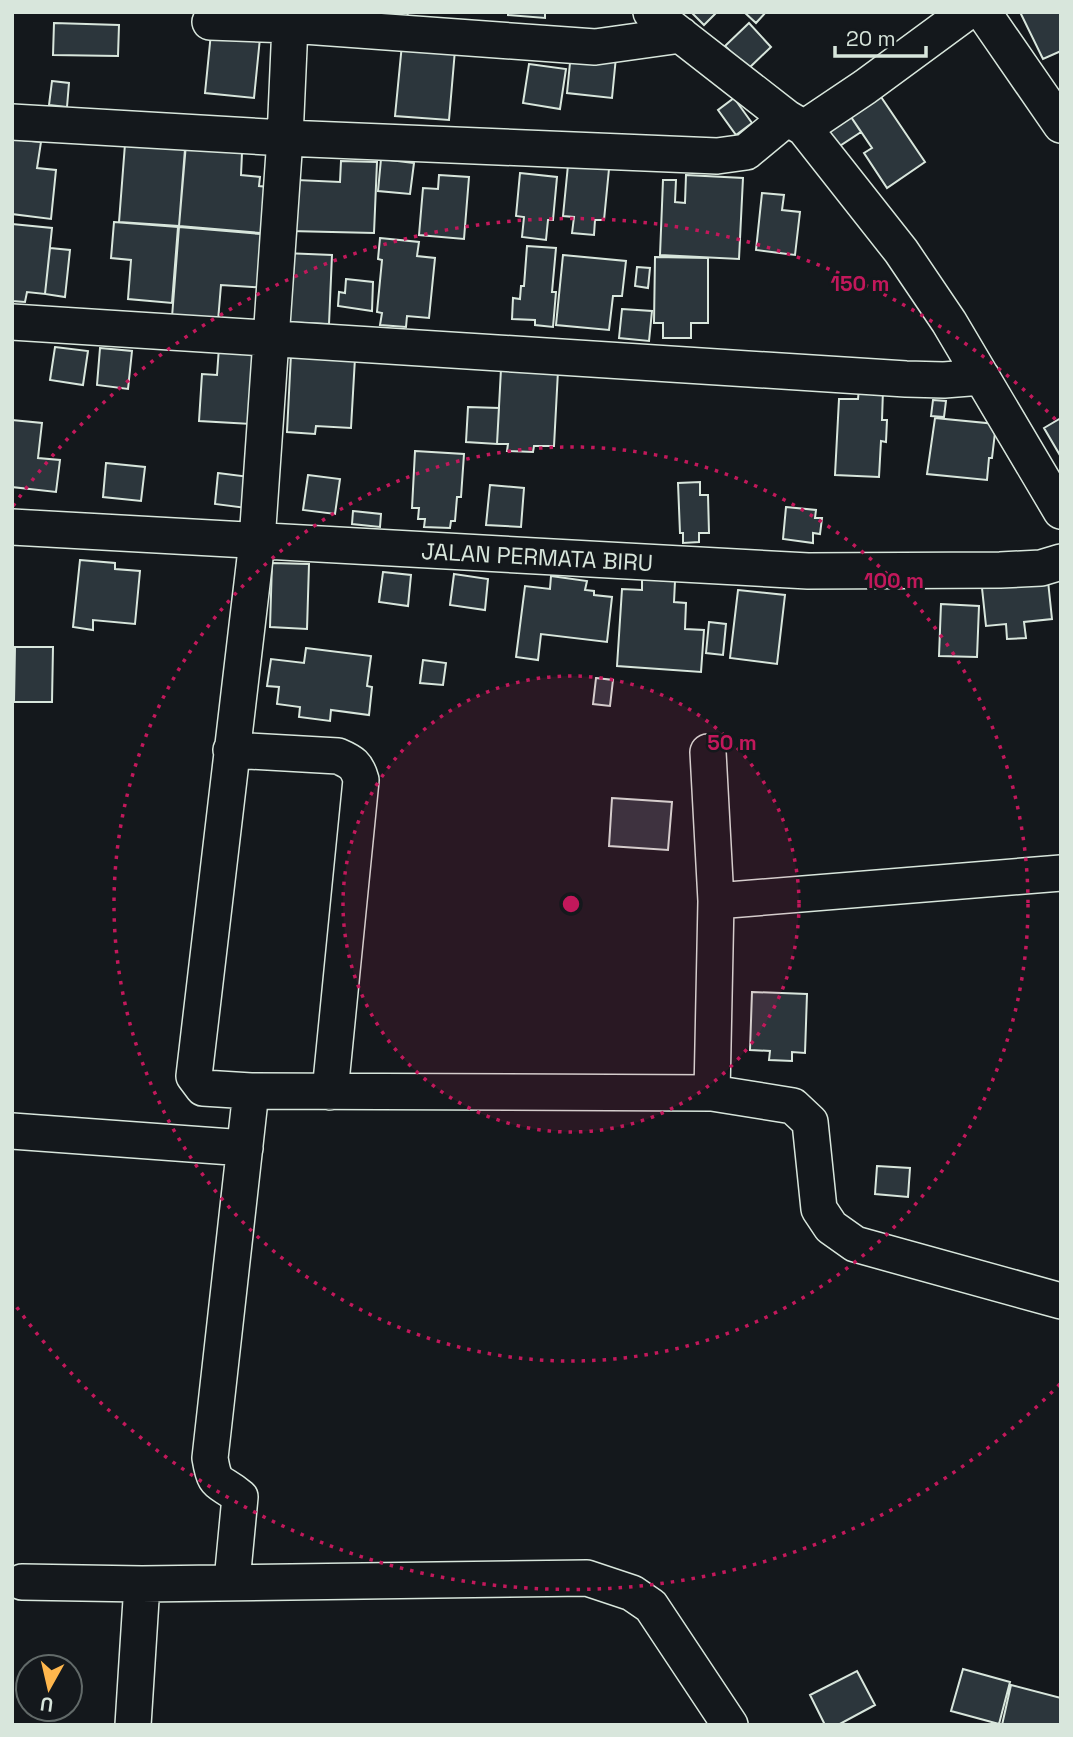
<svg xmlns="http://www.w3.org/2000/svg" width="1073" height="1737" font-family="'Space Grotesk',sans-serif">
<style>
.building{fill:#2c363c;stroke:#d8e6dc;stroke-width:2}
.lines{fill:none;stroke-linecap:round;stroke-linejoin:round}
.minor-casing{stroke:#d8e6dc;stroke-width:38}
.minor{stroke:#14181c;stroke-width:35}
.ring{fill:none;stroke:#c2185b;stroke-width:3.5;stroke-dasharray:3.5 7}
.labels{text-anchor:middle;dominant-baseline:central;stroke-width:5;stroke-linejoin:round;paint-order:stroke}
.street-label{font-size:23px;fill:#d8e6dc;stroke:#14181c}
.centre{fill:#c2185b;stroke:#14181c;stroke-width:3.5}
.ring-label{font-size:21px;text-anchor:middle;font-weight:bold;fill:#c2185b;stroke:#14181c;stroke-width:5;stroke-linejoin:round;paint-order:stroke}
</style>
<rect width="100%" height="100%" fill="#14181c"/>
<!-- building -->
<path class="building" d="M365 12H408L407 19 364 15Z
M508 12H545V18L508 15Z
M691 12H717L704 25Z
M744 12H766L756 23Z
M1020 12H1061V51L1043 59Z
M54 23 119 25 118 56 53 55Z
M749 23 771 47 748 69 725 46Z
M211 33 260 38 254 98 205 93Z
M402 44 455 50 449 120 395 116Z
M571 53 616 57 612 98 567 93Z
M529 64 566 69 560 109 523 103Z
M52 81 69 83 67 107 49 105Z
M875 88 925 162 887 188 864 153 872 148 845 108Z
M734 98 752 123 736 135 718 110Z
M845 108 861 132 832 151 816 127Z
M12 139 41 142 37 168 56 170 51 219 12 214Z
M125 144 185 149 179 226 119 222Z
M186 144 242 153 241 175 260 177 259 186 269 187 273 234 179 226Z
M381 159 414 163 410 194 378 191Z
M341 161 377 162 374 233 290 231 297 180 340 182Z
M568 165 609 169 604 220H595L594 235 572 233 574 217 563 216Z
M520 173 557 177 553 220H548L546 240 522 237 524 217 516 216Z
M439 175 469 177 464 239 419 235 423 188 438 189Z
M686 175 743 178 739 259 660 255 663 180H676L675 202 685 203Z
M762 193 784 195 782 210 800 212 795 255 756 250Z
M114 222 178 227 172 303 128 299 131 260 111 258Z
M12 224 52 228 45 294 27 292 25 302 12 301Z
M179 227 273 235 268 288 221 285 218 321 172 317Z
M380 238 419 242 417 256 435 258 429 318 407 316 406 327 380 325 382 313 377 312 382 260 378 259Z
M527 246 556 248 552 292H556L553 327 535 325V320L512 319 513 298 520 299 521 286H524Z
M50 248 70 250 65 297 45 294Z
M284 253 332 255 329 324 281 322Z
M563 255 626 261 622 296H613L609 330 556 325Z
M655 257 708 258V323H691V338H663V323H654Z
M637 267 650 268 648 288 635 286Z
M346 279 373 282 372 311 338 306 339 292 345 293Z
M622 309 652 311 649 341 619 338Z
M55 347 88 351 83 385 50 380Z
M219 347 256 349 251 424 199 421 202 374 217 375Z
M100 348 132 351 128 389 97 385Z
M291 354 355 358 351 428 316 426 315 434 287 432Z
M501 369 558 371 554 446H534L533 452 507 451 508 444H497Z
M859 388 883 390 882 420H887L886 442 881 441 879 477 835 475 839 399H858Z
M933 400 946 401 944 417 931 416Z
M468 407 499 408 497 444 466 442Z
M935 418 996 424 992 458H989L987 480 927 474Z
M1061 418V457L1044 428Z
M12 420 42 423 38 458 60 460 56 492 12 487Z
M415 451 464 454 461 497H457L455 521H451L450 528 424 527 425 519H418L419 508H412Z
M106 463 145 467 141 501 103 497Z
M218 473 250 477 246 508 215 504Z
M308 475 340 479 335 514 303 510Z
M700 482V495H708L709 533H699V542L683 543V533H680L678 483Z
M490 485 524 488 521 527 486 525Z
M786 507 816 510 815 518H822L820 534 813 533V543L783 539Z
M353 511 381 514 380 527 352 524Z
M80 560 115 563V569L140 571 135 624 93 620V630L73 627Z
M272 563 309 564 307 629 270 627Z
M383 572 411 575 408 606 379 602Z
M454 574 488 579 485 610 450 605Z
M551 576 587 581 585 590 594 591V595L612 597 607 642 541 634 538 660 516 657 525 586 550 589Z
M642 579 675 581 674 602 686 603 685 629 704 630 701 672 617 666 622 589 642 590Z
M1048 581 1052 619 1024 622 1026 638 1007 639 1006 624 986 626 982 588Z
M738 590 785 595 777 664 730 658Z
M941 604 979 606 977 657 939 656Z
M709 622 726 624 723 655 706 653Z
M15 647H53L52 702H14Z
M306 648 371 656 367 686 372 687 369 715 331 710 330 721 299 717 300 707 277 704 279 687 267 686 271 659 304 663Z
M423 660 446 663 443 685 420 683Z
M596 678 613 680 610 706 593 704Z
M612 798 672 802 668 850 609 846Z
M752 992 807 994 805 1053 792 1052V1061L769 1060 770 1051 750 1050Z
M877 1166 910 1168 908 1197 875 1194Z
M963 1669 1010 1682 999 1724 951 1711Z
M857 1671 875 1705 838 1725H825L810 1695Z
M1011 1685 1061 1698V1725H1002Z"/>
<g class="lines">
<defs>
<path id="minor" d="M651 12 787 118 804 128 901 251 949 322 1061 511
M983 12 1061 125
M210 22 290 25 595 47 681 35
M290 25 285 138 257 541 194 1076 203 1088 251 1091 712 1093
M12 122 285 138 717 156 746 152 787 118
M804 128 865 87 967 12
M12 322 906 379 944 380 982 377
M12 527 808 571 1000 570 1041 568 1061 562
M231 750 338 756C352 762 357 765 361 780L330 1092
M708 752 716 901 712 1093 793 1106 810 1122 819 1209 831 1227 855 1244 1061 1301
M716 901 1061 873
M12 1131 245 1148
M232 1581 240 1497C219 1479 215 1489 210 1458L251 1091
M22 1582 142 1584 587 1578 632 1593 651 1606 730 1725
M133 1725 142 1584"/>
</defs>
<!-- minor casing -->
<use href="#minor" class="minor-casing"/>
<!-- minor -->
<use href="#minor" class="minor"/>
</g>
<!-- distance rings -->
<circle cx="571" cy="904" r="228" fill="#c2185b" fill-opacity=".12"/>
<g class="ring">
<circle cx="571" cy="904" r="228"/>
<circle cx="571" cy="904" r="457"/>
<path d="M1060 1384A685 685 0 0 1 13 1302M13 506A685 685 0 0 1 1060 424"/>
</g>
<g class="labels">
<!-- street labels -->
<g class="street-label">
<text transform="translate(537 557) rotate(3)">JALAN PERMATA BIRU</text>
</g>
</g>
<circle cx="571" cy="904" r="10" class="centre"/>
<g class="ring-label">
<text x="860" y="291">150 m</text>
<text x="894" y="588">100 m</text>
<text x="732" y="750">50 m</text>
</g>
<!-- border -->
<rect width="1073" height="1737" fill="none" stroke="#d8e6dc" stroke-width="28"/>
<!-- north arrow -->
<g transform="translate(49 1688) rotate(188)"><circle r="33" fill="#14181c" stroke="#626a69" stroke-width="2"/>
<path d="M0-5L12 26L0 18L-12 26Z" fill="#ffb74d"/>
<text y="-10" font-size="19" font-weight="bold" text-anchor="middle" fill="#d8e6dc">U</text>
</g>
<!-- scale -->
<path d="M835 46v10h91v-10" fill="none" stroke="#d8e6dc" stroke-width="3.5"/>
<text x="846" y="46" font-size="21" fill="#d8e6dc" stroke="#14181c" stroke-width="5" paint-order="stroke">20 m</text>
</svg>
